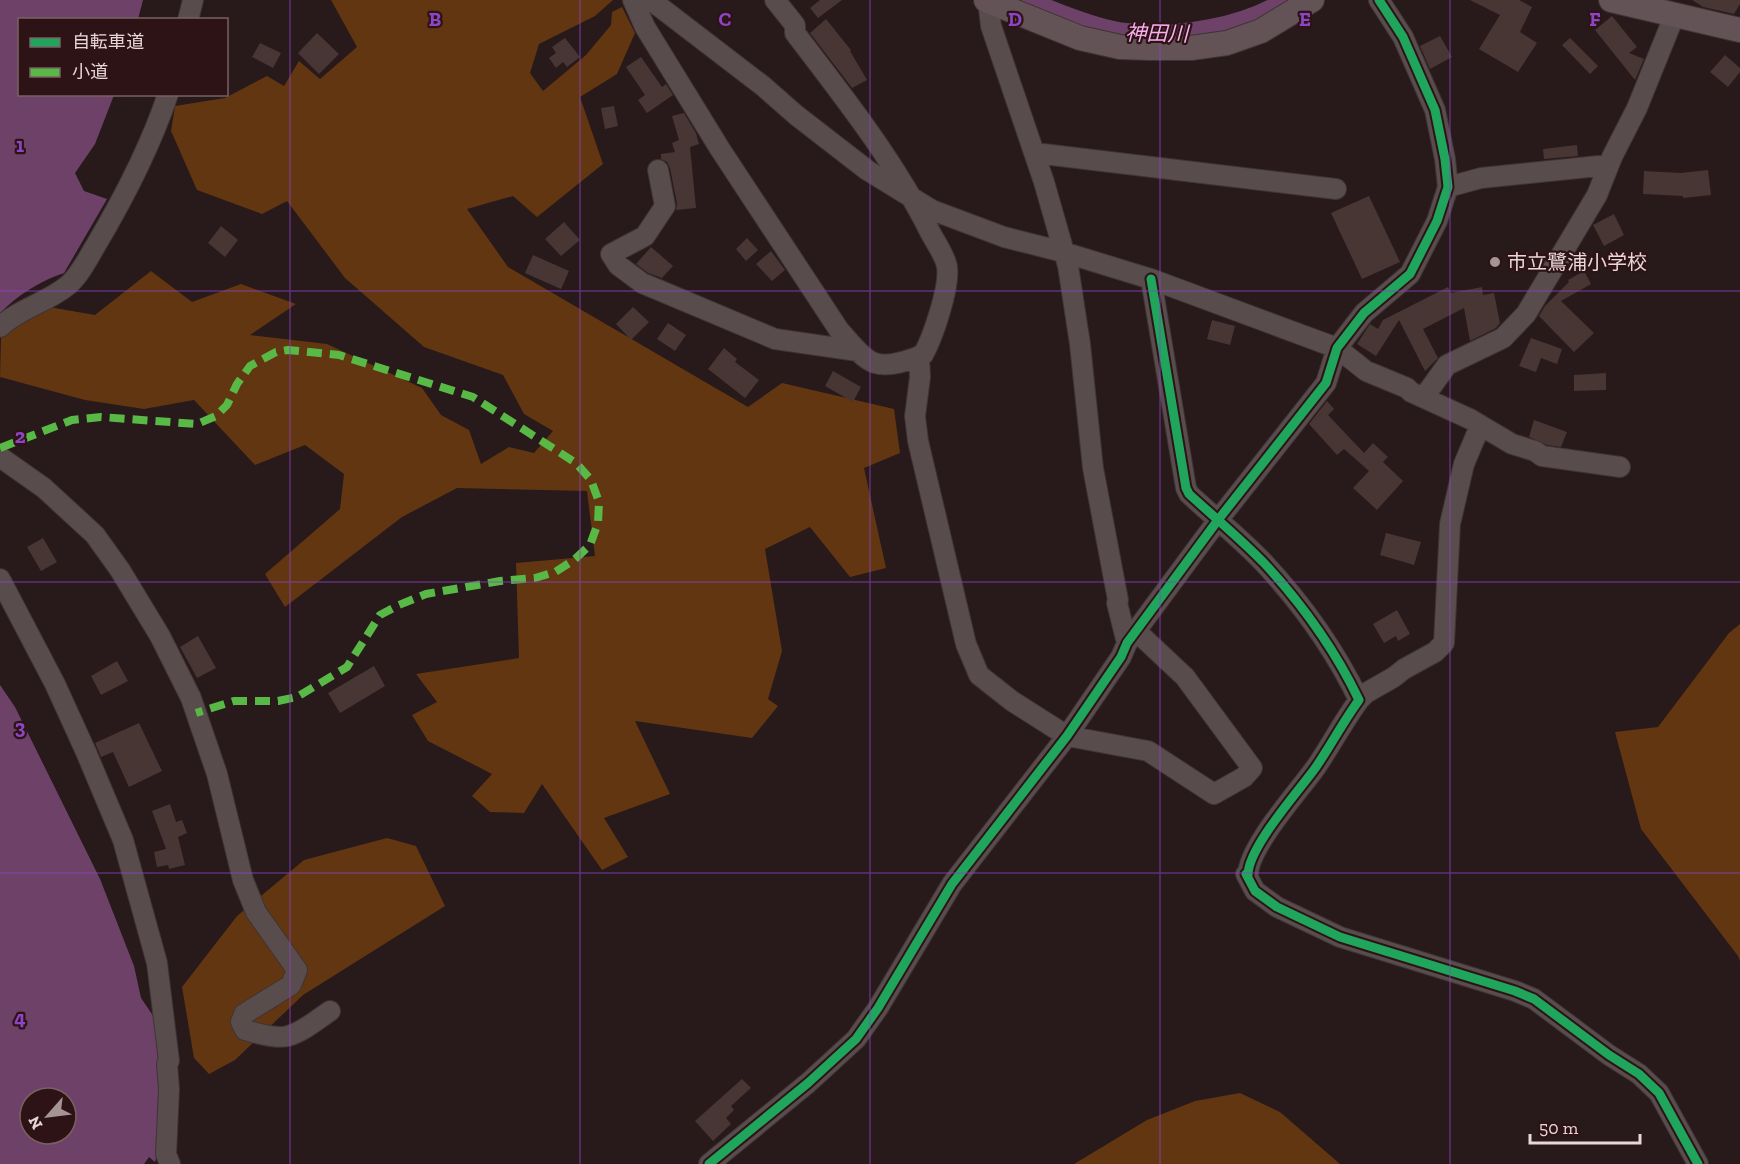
<svg xmlns="http://www.w3.org/2000/svg" width="1740" height="1164" font-family="'Zilla Slab','Noto Sans JP',serif">
<style>
.forest{fill:#623611}
.water{fill:#6e4268;fill-rule:evenodd}
.lines{fill:none;stroke-linecap:round;stroke-linejoin:round}
.river{stroke:#6e4268;stroke-width:26}
.building{fill:#473634}
.minor-casing{stroke:#3f3435;stroke-width:22}
.major-casing{stroke:#3f3435;stroke-width:26}
.minor{stroke:#584c4d;stroke-width:20}
.major{stroke:#635256;stroke-width:24}
.quiet{stroke:#58b947;stroke-width:8;stroke-dasharray:15 8;stroke-linecap:butt}
.cycleway-casing{stroke:#2e1316;stroke-width:13}
.cycleway{stroke:#20a55d;stroke-width:9}
.grid{fill:none;stroke:#8c46c3;stroke-width:1.5;stroke-opacity:0.55}
.poi-dot{fill:#a59495;stroke:#2e1316;stroke-width:2}
.labels{text-anchor:middle;dominant-baseline:central;stroke-width:4.5;stroke-linejoin:round;paint-order:stroke}
.poi-label{font-size:20px;fill:#e9d6d7;stroke:#2e1316;text-anchor:start}
.water-label{font-size:21px;font-style:italic;fill:#f7afee;stroke:#2e1316}
.grid-label{font-size:20px;text-anchor:middle;font-weight:bold;fill:#8c46c3;stroke:#2e1316;stroke-width:4.5;stroke-linejoin:round;paint-order:stroke}
</style>
<rect width="100%" height="100%" fill="#28191b"/>
<!-- forest -->
<path class="forest" d="M331 0H613L595 16 539 44 530 73 543 91 586 55 611 25 612 12 622 7 635 33 617 74 580 97 603 164 537 217 513 196 467 209 508 267 748 407 782 383 894 409 900 453 864 468 886 568 850 577 810 527 765 549 782 651 768 699 778 706 752 738 635 721 670 794 604 818 628 857 602 870 542 784 524 813 490 812 472 796 492 774 428 741 412 715 437 702 416 674 519 658 516 563 595 556 587 491 457 488 402 517 285 607 265 574 340 509 344 474 305 445 255 465 194 400 144 409 85 400 0 377 1 337 49 307 95 315 151 271 192 302 241 284 296 304 250 335 327 344 422 388 441 415 469 430 481 464 509 447 534 453 553 431 524 414 503 375 424 347 345 278 287 201 262 214 197 190 171 131 175 106 225 98 267 76 284 86 299 61 320 79 357 47Z
M1740 624V961L1738 956 1641 829 1615 732 1658 727 1729 633Z
M387 838 416 846 445 906 303 995 235 1060 209 1074 194 1058 182 987 237 916 304 860Z
M1240 1093 1280 1112 1340 1164H1074L1147 1120 1195 1101Z"/>
<!-- water -->
<path class="water" d="M0 0H143L138 19 20 20V94L114 95 95 144 75 173 84 191 107 199 64 273C40 281 18 295 0 313Z
M0 685 15 707 100 879 134 966 141 998 156 1020 161 1049 158 1151 155 1162 149 1157 144 1164H0ZM30 1098H66V1134H30Z"/>
<g class="lines">
<!-- river -->
<path class="river" d="M1020 0C1046 13 1097 33 1125 36 1178 42 1246 31 1290 2"/>
</g>
<!-- building -->
<path class="building" d="M820 0H842L818 18 810 8Z
M1470 0H1519L1532 7 1520 32 1537 43 1518 72 1479 49 1500 15Z
M1692 0H1740V4L1734 14 1703 7Z
M1612 16 1637 47 1629 53 1644 59 1635 80 1595 30Z
M826 19 851 50 850 51 867 80 852 88 810 33Z
M317 33 339 54 319 74 298 53Z
M1440 36 1452 57 1430 69 1420 46Z
M565 38 580 57 567 67 563 62 556 68 549 58 556 53 552 47Z
M1570 38 1598 66 1590 74 1562 45Z
M260 43 281 53 273 68 252 57Z
M1725 55 1740 68V72L1728 87 1710 72Z
M641 57 662 87 666 84 673 95 647 113 638 100 645 95 626 67Z
M614 106 618 126 605 129 601 108Z
M684 113 696 133 699 144 690 147 696 208 676 210 677 204 670 168 667 162 661 159V154L675 152 672 143 679 140 672 116Z
M1577 145 1578 156 1544 159 1543 149Z
M1708 170 1711 195 1683 198V196L1643 194 1644 171 1681 173Z
M1369 196 1400 262 1362 279 1331 213Z
M1614 214 1624 235 1604 246 1593 225Z
M564 222 580 240 561 256 545 239Z
M221 226 238 240 225 257 208 243Z
M747 238 758 250 746 261 736 249Z
M651 247 673 266 662 278 648 273 636 264Z
M771 251 785 270 772 281 756 264Z
M533 255 569 271 561 289 525 273Z
M1584 271 1591 284 1561 301 1594 333 1574 352 1539 316 1545 306 1569 282 1568 280Z
M1448 287 1451 293 1482 287 1483 295 1494 293 1500 323 1496 328 1470 341 1464 308 1423 329 1438 358 1425 371 1399 320 1376 356 1357 344 1370 324 1378 329 1383 320Z
M633 307 649 322 631 340 616 324Z
M1212 320 1235 326 1230 345 1207 339Z
M668 323 686 335 675 351 657 339Z
M1531 338 1562 349 1557 364 1541 358 1536 372 1519 366Z
M724 348 737 359 735 362 759 380 745 398 708 369Z
M833 371 861 387 853 402 825 386Z
M1606 373V390L1574 391V375Z
M1327 401 1334 409 1328 415 1364 453 1373 443 1388 457 1383 462 1403 481 1377 510 1353 488 1369 471 1344 449 1337 455 1309 424Z
M1534 420 1567 432 1561 447 1547 445 1529 437Z
M1386 533 1421 542 1414 565 1380 555Z
M43 538 57 562 41 571 27 547Z
M1397 610 1410 634 1398 641 1396 636 1384 643 1373 624Z
M198 636 216 668 197 678 180 647Z
M117 661 128 681 101 695 91 676Z
M374 666 385 686 340 713 328 693Z
M139 723 162 771 129 787 113 752 101 757 95 743Z
M170 804 176 822 182 820 187 833 178 837 185 865 169 869 168 865 157 867 154 852 166 849 152 811Z
M742 1079 751 1088 731 1106 734 1110 726 1118 731 1124 713 1141 695 1121Z"/>
<g class="lines">
<defs>
<path id="minor" d="M633 0 645 27 720 149 839 330C848 340 863 360 875 363 889 368 910 360 923 355 933 337 950 287 947 267 946 257 934 240 929 230 893 159 843 96 795 33V25L775 0
M648 0 656 4 763 86 796 115 867 170 932 210 1004 237 1063 252 1151 279 1337 348 1366 371 1407 388 1411 392 1470 419 1512 444 1535 451 1542 456 1620 467
M988 0 991 26 1044 182 1068 266 1080 344 1093 468 1118 600 1117 603 1127 643
M188 20 193 0
M1035 153 1336 189
M658 170 665 206 645 236 611 254 618 265 642 283 775 339 858 351
M1448 187 1481 178 1608 165
M1151 279 1186 488 1189 494C1214 517 1241 539 1264 563 1302 604 1335 650 1359 700 1343 722 1331 745 1316 767 1299 791 1248 847 1248 875L1246 874 1255 891 1277 907 1340 937 1515 991 1534 999 1609 1055 1639 1074 1659 1093 1698 1164
M0 327C20 308 46 303 67 286 79 277 88 258 96 245 125 196 150 148 168 94
M919 356 920 377 915 416 918 441 966 644 979 675 1012 701 1067 736 1148 751 1214 794 1244 777 1252 768 1185 677 1136 631
M1424 397 1447 365 1503 338 1526 314 1597 195 1612 157 1637 108 1675 14
M0 457 44 488 95 535 120 570 160 636 191 698 217 774 243 880 256 912 297 970 291 985 244 1014 241 1022 245 1030C255 1033 278 1039 288 1036 303 1032 318 1019 330 1011
M0 579 55 684 86 752 123 840 157 963 169 1061 167 1064 169 1089 166 1154 170 1164
M1359 700 1366 693 1394 677 1404 669 1435 652 1444 643 1450 524 1464 464 1480 426
M709 1164 808 1083 856 1039 878 1008 952 884 1067 736 1121 657 1127 643 1218 520 1326 383 1337 348 1364 313 1410 274 1437 221 1448 187 1445 159 1435 110 1403 37 1379 0"/>
<path id="major" d="M986 0 1080 38 1120 47 1149 48H1191L1227 43 1261 31 1312 0
M1611 0 1740 30"/>
</defs>
<!-- minor casing -->
<use href="#minor" class="minor-casing"/>
<!-- major casing -->
<use href="#major" class="major-casing"/>
<!-- minor -->
<use href="#minor" class="minor"/>
<!-- major -->
<use href="#major" class="major"/>
<!-- quiet -->
<path class="quiet" d="M0 448 72 420 101 417 197 424 216 416 227 405 237 384 250 366 276 352 288 350 339 355 473 397 576 463 591 480 599 502 598 523 590 545 574 560 555 572 535 578 500 581 426 594 399 605 380 615 347 667 297 697 278 701H234L196 713"/>
<defs>
<path id="cycleway" d="M1151 279 1186 488 1189 494C1214 517 1241 539 1264 563 1302 604 1335 650 1359 700 1343 722 1331 745 1316 767 1299 791 1248 847 1248 875L1246 874 1255 891 1277 907 1340 937 1515 991 1534 999 1609 1055 1639 1074 1659 1093 1698 1164
M709 1164 808 1083 856 1039 878 1008 952 884 1067 736 1121 657 1127 643 1218 520 1326 383 1337 348 1364 313 1410 274 1437 221 1448 187 1445 159 1435 110 1403 37 1379 0"/>
</defs>
<!-- cycleway casing -->
<use href="#cycleway" class="cycleway-casing"/>
<!-- cycleway -->
<use href="#cycleway" class="cycleway"/>
</g>
<!-- grid -->
<path class="grid" d="M290 0V1164M580 0V1164M870 0V1164M1160 0V1164M1450 0V1164M0 291H1740M0 582H1740M0 873H1740"/>
<!-- markers -->
<circle class="poi-dot" cx="1495" cy="262" r="6"/>
<g class="labels">
<!-- poi labels -->
<g class="poi-label">
<text x="1507" y="262">市立鷺浦小学校</text>
</g>
<!-- water labels -->
<g class="water-label">
<text transform="translate(1157 33) rotate(1)">神田川</text>
</g>
</g>
<g class="grid-label">
<text x="435" y="26">B</text>
<text x="725" y="26">C</text>
<text x="1015" y="26">D</text>
<text x="1305" y="26">E</text>
<text x="1595" y="26">F</text>
<text x="20" y="152">1</text>
<text x="20" y="443">2</text>
<text x="20" y="734">3</text>
<text x="20" y="1025">4</text>
</g>
<!-- legend -->
<rect x="18" y="18" width="210" height="78" fill="#2e1316" stroke="#796163" stroke-width="1.5"/>
<rect x="30" y="38" width="30" height="9" fill="#20a55d" stroke="#796163" stroke-width="1.5"/>
<text x="72" y="48" font-size="18" fill="#e9d6d7">自転車道</text>
<rect x="30" y="68" width="30" height="9" fill="#58b947" stroke="#796163" stroke-width="1.5"/>
<text x="72" y="78" font-size="18" fill="#e9d6d7">小道</text>
<!-- north arrow -->
<g transform="translate(48 1116) rotate(242)"><circle r="28" fill="#2e1316" stroke="#796163" stroke-width="1.5"/>
<path d="M0-4.5L10 22L0 15L-10 22Z" fill="#a59495"/>
<text y="-9" font-size="16" font-weight="bold" text-anchor="middle" fill="#e9d6d7">N</text>
</g>
<!-- scale -->
<path d="M1530 1134v9h110v-9" fill="none" stroke="#e9d6d7" stroke-width="3"/>
<text x="1539" y="1134" font-size="18" fill="#e9d6d7" stroke="#2e1316" stroke-width="4.5" paint-order="stroke">50 m</text>
</svg>
